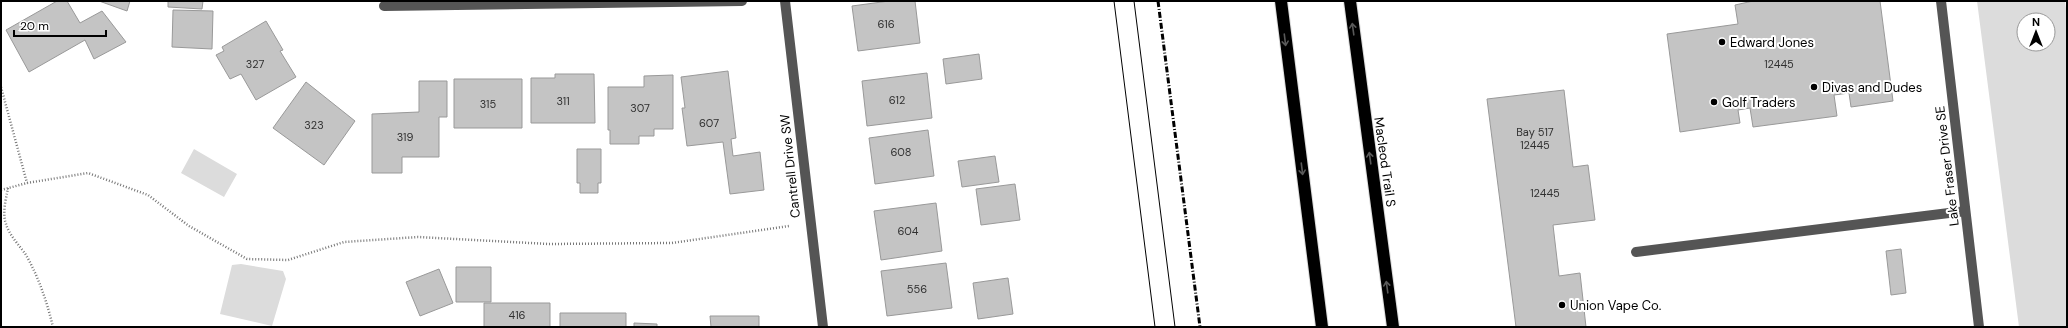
<svg xmlns="http://www.w3.org/2000/svg" width="2068" height="328" font-family="'DM Sans',sans-serif">
<style>
.green{fill:#dcdcdc;fill-rule:evenodd}
.building{fill:#c4c4c4;stroke:#999}
.lines{fill:none;stroke-linecap:round;stroke-linejoin:round}
.highway-casing{stroke:#dbdbdb;stroke-width:14}
.path{stroke:#777;stroke-width:2.5;stroke-dasharray:1 2;stroke-linecap:butt}
.minor{stroke:#555;stroke-width:10}
.highway{stroke:#000;stroke-width:12}
.tram{stroke:#000;stroke-width:1}
.rail{stroke:#000;stroke-width:3;stroke-dasharray:6 2 1 2;stroke-linecap:butt}
.oneway{stroke:#595959}
.poi-dot{fill:#000;stroke:#fff;stroke-width:1.5}
.labels{text-anchor:middle;dominant-baseline:central;stroke-width:4;stroke-linejoin:round;paint-order:stroke}
.number-label{font-size:11px;fill:#313131}
.poi-label{font-size:13px;fill:#000;stroke:#fff;text-anchor:start}
.street-label{font-size:13px;fill:#000;stroke:#fff}
</style>
<rect width="100%" height="100%" fill="#fff"/>
<!-- green -->
<path class="green" d="M1977 1H2065L2067 16V327H2019ZM2024 20H2048V44H2024Z
M194 149 237 174 224 197 181 173Z
M241 264 283 271 286 279 272 326 220 314 232 265Z"/>
<!-- building -->
<path class="building" d="M57 1H67L80 23 102 11 126 42 94 59 85 40 29 72 6 30Z
M99 1H130L127 11Z
M168 1H203L202 9 168 7Z
M889 1H915L920 43 858 51 852 6Z
M1753 1H1880L1893 101 1851 107 1849 93 1834 95 1837 116 1753 127 1750 108 1738 110 1740 123 1680 132 1667 34 1738 24 1735 5Z
M173 10 213 11 212 49 172 47Z
M266 21 283 50 280 51 296 77 256 100 241 74 230 79 216 55 224 51 222 47Z
M979 54 982 79 946 84 943 59Z
M728 71 736 138 731 139 733 156 760 152 764 190 730 194 723 142 687 146 682 108H685L681 77Z
M927 73 932 118 867 126 862 81Z
M555 74H594L595 123H531V78H555Z
M673 75V129H654V136H639V144H610V130H608V87H644V76Z
M454 79H522V128H454Z
M419 81H447V117H439V157H402V173H372V114L419 112Z
M306 82 355 121 324 165 273 128Z
M1564 90 1573 167 1588 165 1595 220 1553 225 1559 276 1580 273 1586 327H1516L1487 99Z
M928 130 934 176 875 184 869 138Z
M577 149H601V183H598V193H580V183H577Z
M995 156 999 182 962 187 958 161Z
M1015 184 1020 220 981 225 976 189Z
M936 203 942 251 881 260 874 211Z
M1901 249 1906 293 1891 295 1886 251Z
M946 263 952 308 887 316 881 271Z
M456 267H491V302H456Z
M439 269 453 303 420 316 406 282Z
M1008 278 1013 314 978 319 973 283Z
M484 303H550V327H484Z
M560 313H626V327H560Z
M710 316H759V327H711Z
M634 323 657 324V327H634Z"/>
<g class="lines">
<defs>
<path id="highway" d="M1281 1 1322 327
M1350 1 1393 327"/>
</defs>
<!-- highway casing -->
<use href="#highway" class="highway-casing"/>
<!-- path -->
<path class="path" d="M1 87 27 183
M8 188C6 199 2 213 6 224 9 235 20 246 26 255 39 278 47 302 53 327
M1 190 27 183 88 173 148 195 189 226 247 259 288 260 344 242 418 237 549 244 672 243 789 226"/>
<!-- minor -->
<path class="minor" d="M785 1 823 327
M1941 1 1979 327
M384 6 742 1
M1636 252 1965 211"/>
<!-- highway -->
<use href="#highway" class="highway"/>
<!-- tram -->
<path class="tram" d="M1114 1 1155 327
M1134 1 1175 327"/>
<!-- rail -->
<path class="rail" d="M1158 1 1200 327"/>
</g>
<!-- one-way arrows -->
<defs><path id="oneway-shaft" d="M-6 0H5M1.5-3L5.5 0L1.5 3" fill="none" stroke-width="1.6" stroke-linecap="round" stroke-linejoin="round"/></defs>
<g class="oneway">
<use href="#oneway-shaft" transform="translate(1353 29) rotate(-98)"/>
<use href="#oneway-shaft" transform="translate(1285 40) rotate(83)"/>
<use href="#oneway-shaft" transform="translate(1370 158) rotate(-98)"/>
<use href="#oneway-shaft" transform="translate(1302 169) rotate(83)"/>
<use href="#oneway-shaft" transform="translate(1387 287) rotate(-98)"/>
</g>
<!-- markers -->
<g class="poi-dot">
<circle cx="1722" cy="42" r="4"/>
<circle cx="1814" cy="87" r="4"/>
<circle cx="1714" cy="102" r="4"/>
<circle cx="1562" cy="305" r="4"/>
</g>
<g class="labels">
<!-- number labels -->
<g class="number-label">
<text x="886" y="24">616</text>
<text x="255" y="64">327</text>
<text x="1779" y="64">12445</text>
<text x="897" y="100">612</text>
<text x="563" y="101">311</text>
<text x="488" y="104">315</text>
<text x="640" y="108">307</text>
<text x="709" y="123">607</text>
<text x="314" y="125">323</text>
<text x="1535" y="132">Bay 517<tspan x="1535" dy="13">12445</tspan></text>
<text x="405" y="137">319</text>
<text x="901" y="152">608</text>
<text x="1545" y="193">12445</text>
<text x="908" y="231">604</text>
<text x="917" y="289">556</text>
<text x="517" y="315">416</text>
</g>
<!-- poi labels -->
<g class="poi-label">
<text x="1730" y="42">Edward Jones</text>
<text x="1822" y="87">Divas and Dudes</text>
<text x="1722" y="102">Golf Traders</text>
<text x="1570" y="305">Union Vape Co.</text>
</g>
<!-- street labels -->
<g class="street-label">
<text transform="translate(1385 162) rotate(82)">Macleod Trail S</text>
<text transform="translate(790 166) rotate(-96)">Cantrell Drive SW</text>
<text transform="translate(1947 166) rotate(-97)">Lake Fraser Drive SE</text>
</g>
</g>
<!-- border -->
<rect width="2068" height="328" fill="none" stroke="#000000" stroke-width="4"/>
<!-- north arrow -->
<g transform="translate(2036 32)"><circle r="19" fill="#ffffff" stroke="#999999"/>
<path d="M0-3L7 15L0 10L-7 15Z" fill="#000000"/>
<text y="-6" font-size="11" font-weight="bold" text-anchor="middle" fill="#000000">N</text>
</g>
<!-- scale -->
<path d="M14 30v6h92v-6" fill="none" stroke="#000000" stroke-width="2"/>
<text x="20" y="30" font-size="12" fill="#000000" stroke="#ffffff" stroke-width="3" paint-order="stroke">20 m</text>
</svg>
